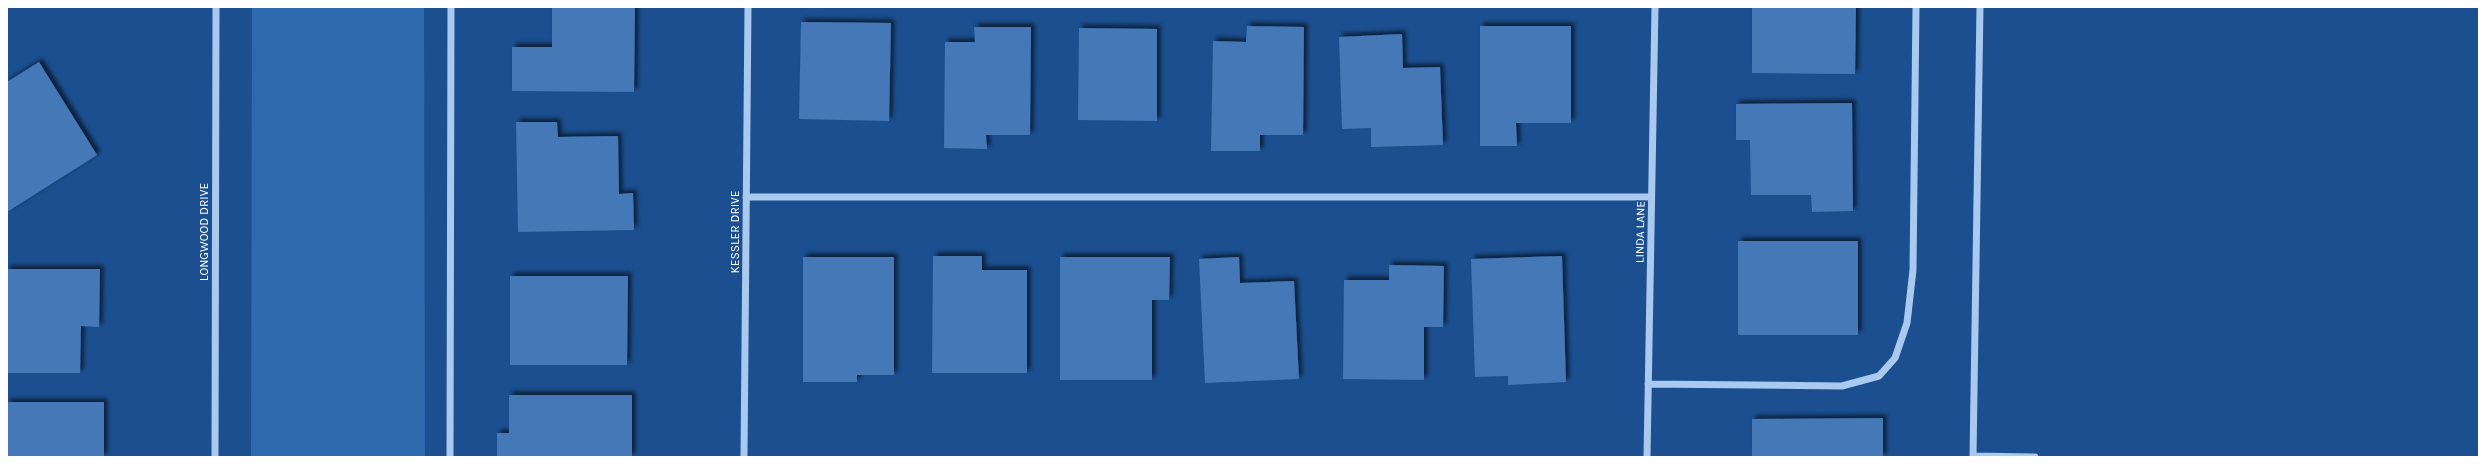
<svg xmlns="http://www.w3.org/2000/svg" width="2486" height="464" font-family="Karla,sans-serif">
<style>
.green{fill:#2e69ad}
.building{fill:#4478b7;filter:url(#shadow)}
.lines{fill:none;stroke-linecap:round;stroke-linejoin:round}
.minor{stroke:#a9c9ee;stroke-width:7}
.labels{text-anchor:middle;dominant-baseline:central;stroke-width:3;stroke-linejoin:round;paint-order:stroke}
.street-label{font-size:12px;fill:#fff;stroke:#1b4f8f}
</style>
<defs>
<filter id="shadow"><feDropShadow dx="3.5" dy="-3.5" stdDeviation="2" flood-color="#0009"/></filter>
</defs>
<rect width="100%" height="100%" fill="#1b4f8f"/>
<!-- green -->
<path class="green" d="M252 7H424L425 457H251Z"/>
<!-- building -->
<path class="building" d="M552 7H635L634 92 512 91V47H552Z
M1752 7H1856L1855 74 1752 73Z
M801 22 891 23 889 121 799 119Z
M1247 26 1304 27 1303 135H1260V151H1211L1213 41 1246 42Z
M1480 26H1571V123H1516L1517 146H1480Z
M974 27H1031L1030 135H986L987 149 944 148 945 42H975Z
M1079 28 1157 29V121L1078 120Z
M1402 34 1403 68 1440 67 1443 145 1371 147V128L1342 129 1339 37Z
M39 62 97 155 7 212V82Z
M1852 103 1853 211 1812 212 1811 195H1751L1750 140H1736V104Z
M516 122H557L558 137 618 136 619 194 633 193 634 230 518 232Z
M1738 241H1858V335H1738Z
M933 256H982V270H1027V373H932Z
M1562 256 1566 382 1508 385V376L1475 377 1471 259Z
M803 257H894V375H857V382H803Z
M1060 257H1170L1169 300H1152V380H1060Z
M1239 257 1240 283 1294 281 1299 379 1205 383 1199 259Z
M1389 265 1444 266 1443 327H1424V380L1343 379 1344 280H1389Z
M7 269H100L99 327 81 326 80 373H7Z
M510 276H628L627 365H510Z
M509 395H632V457H497V433H509Z
M7 402H104V457H7Z
M1883 418V457H1752V419Z"/>
<g class="lines">
<!-- minor -->
<path class="minor" d="M746 197H1651
M1648 384 1842 386 1879 376 1895 358 1907 323 1913 270 1916 7
M1973 456 2035 457
M215 457 216 7
M450 457 451 7
M744 457 748 7
M1647 457 1655 7
M1973 457 1980 7"/>
</g>
<g class="labels">
<!-- street labels -->
<g class="street-label">
<text transform="translate(204 232) rotate(-90)">LONGWOOD DRIVE</text>
<text transform="translate(735 232) rotate(-90)">KESSLER DRIVE</text>
<text transform="translate(1640 232) rotate(-89)">LINDA LANE</text>
</g>
</g>
<!-- border -->
<rect width="2486" height="464" fill="none" stroke="#ffffff" stroke-width="16"/>
</svg>
